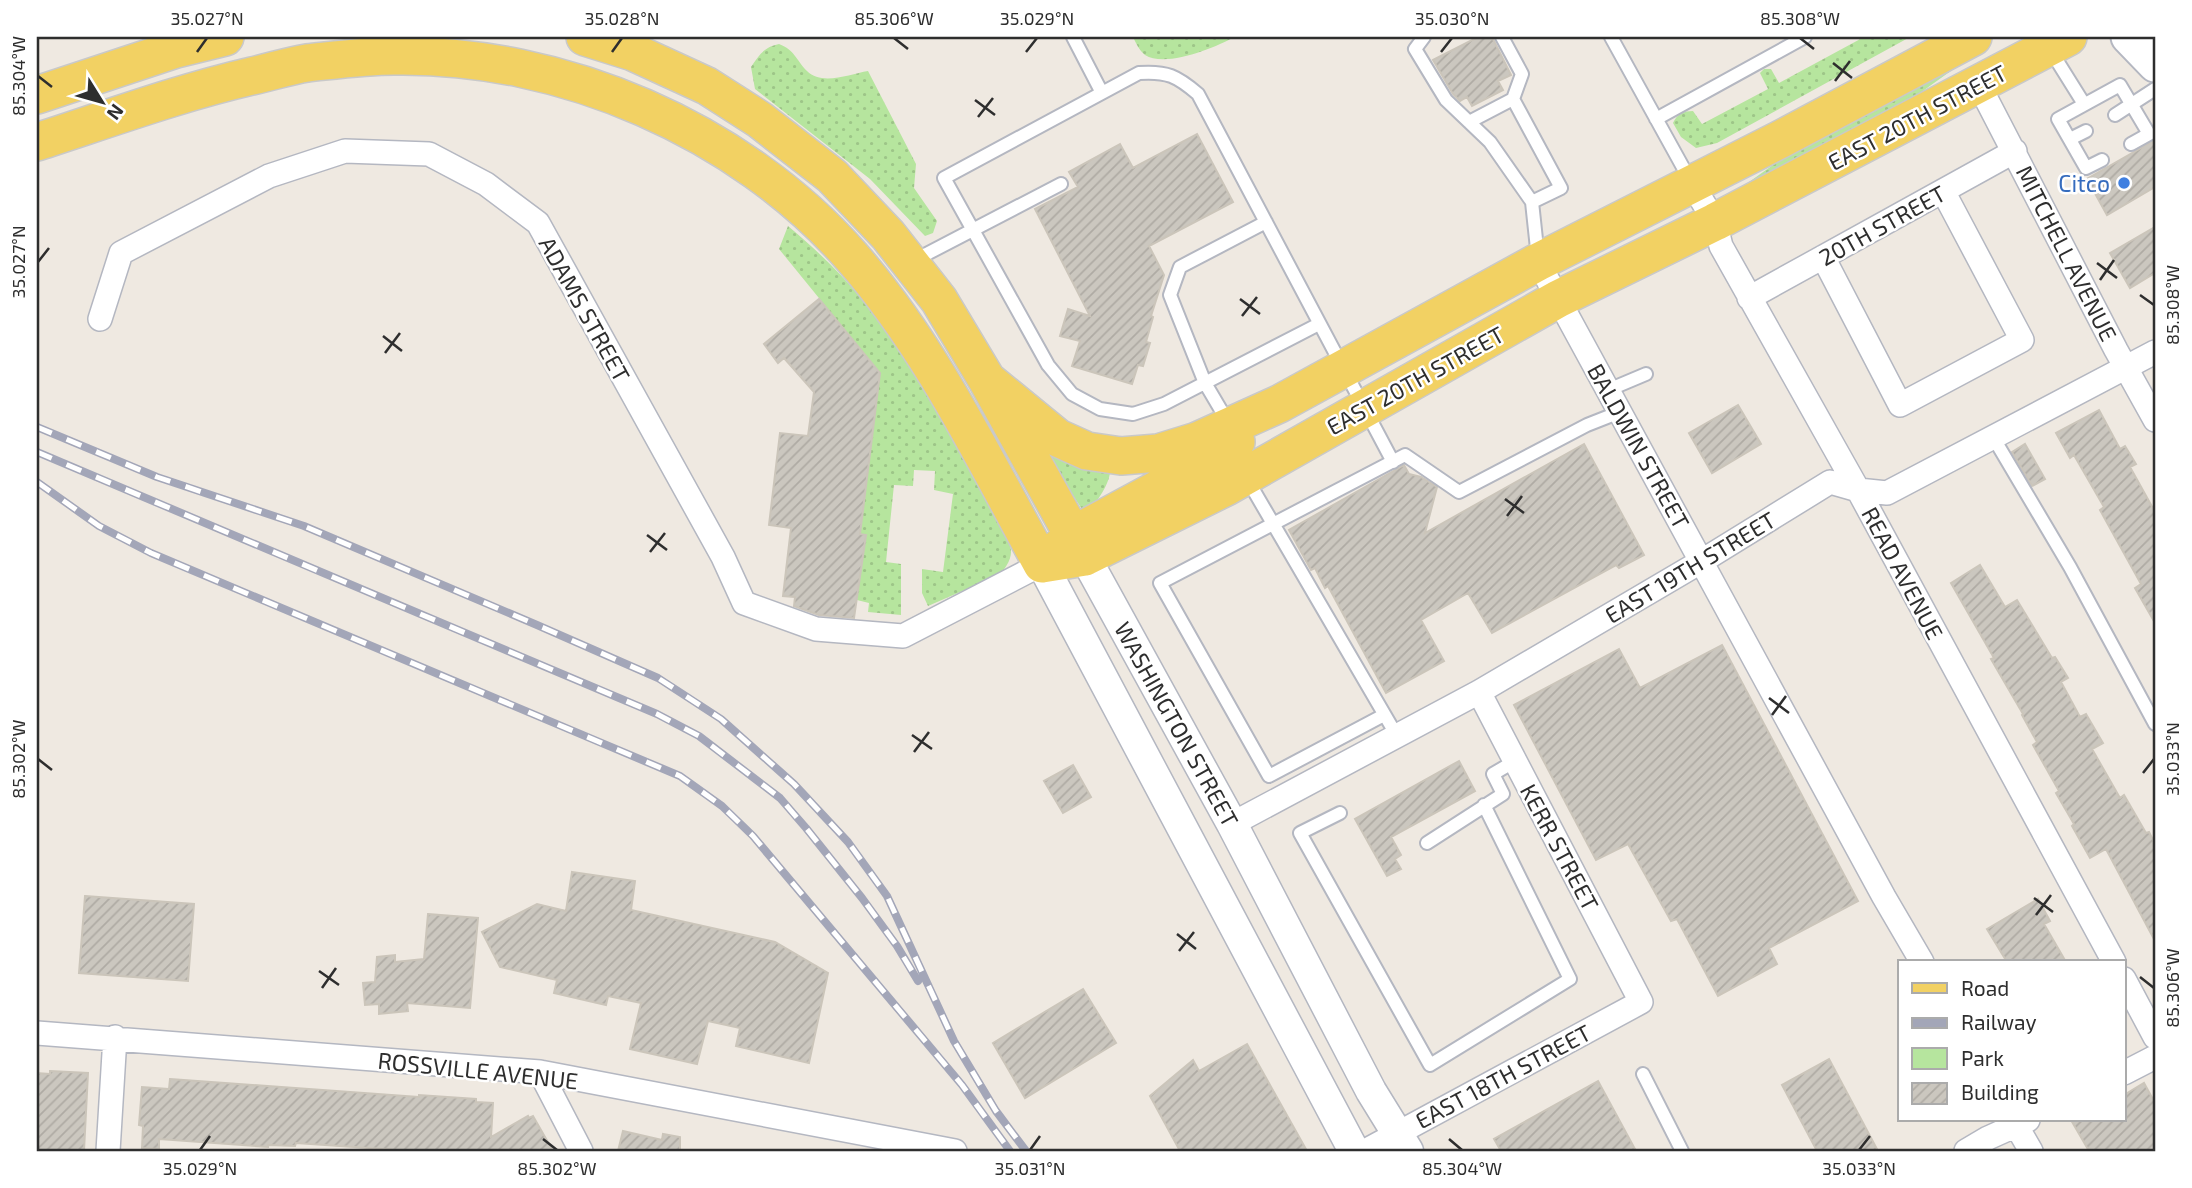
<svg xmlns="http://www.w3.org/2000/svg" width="2192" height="1188" font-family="'Exo 2',sans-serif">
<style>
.green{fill:url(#green-dots)}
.building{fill:url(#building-hatch);stroke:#cbc5ba;stroke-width:2}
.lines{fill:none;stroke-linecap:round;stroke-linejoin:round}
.service-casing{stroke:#b4b7c1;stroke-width:16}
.minor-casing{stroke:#b4b7c1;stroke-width:26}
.tertiary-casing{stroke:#b4b7c1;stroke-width:33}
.secondary-casing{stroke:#b4b7c1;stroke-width:37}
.primary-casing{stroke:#c9c9c9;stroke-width:40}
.service{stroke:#fff;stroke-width:12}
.minor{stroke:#fff;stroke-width:23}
.tertiary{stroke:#fff;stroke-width:30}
.secondary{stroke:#fff;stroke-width:33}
.primary{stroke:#f2d163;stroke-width:37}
.rail-casing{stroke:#a3a6b8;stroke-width:8}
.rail{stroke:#fff;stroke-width:5;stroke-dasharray:16;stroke-linecap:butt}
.ticks{fill:none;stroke:#2e2e2e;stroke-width:2.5}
.shop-dot{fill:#3f7fe0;stroke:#fff;stroke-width:2.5}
.labels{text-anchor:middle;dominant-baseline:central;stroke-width:5;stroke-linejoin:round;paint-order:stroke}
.street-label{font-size:23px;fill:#2e2e2e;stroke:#fff}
.shop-label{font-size:23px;fill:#366cbe;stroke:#fff;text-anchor:end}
.neatline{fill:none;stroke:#2e2e2e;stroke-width:2.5}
.ticks-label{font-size:18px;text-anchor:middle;fill:#2e2e2e}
</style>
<defs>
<pattern id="green-dots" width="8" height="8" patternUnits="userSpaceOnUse" patternTransform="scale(1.75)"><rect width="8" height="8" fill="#b6e59e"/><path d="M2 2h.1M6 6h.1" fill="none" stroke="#9dc588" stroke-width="1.8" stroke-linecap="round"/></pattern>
<pattern id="building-hatch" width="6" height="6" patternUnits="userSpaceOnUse" patternTransform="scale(1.75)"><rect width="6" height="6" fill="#cbc7bf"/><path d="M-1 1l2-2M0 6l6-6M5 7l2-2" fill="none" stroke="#afaba4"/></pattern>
</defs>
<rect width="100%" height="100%" fill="#efe9e1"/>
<!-- green -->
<path class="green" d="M1133 37H1234C1215 48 1165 68 1145 55 1139 50 1136 43 1133 37Z
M1864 37H1910L1717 143 1696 148 1681 137 1673 123C1677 114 1684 111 1693 111L1702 124 1768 89 1760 73 1764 69H1771L1779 83Z
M779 44C795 50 796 60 807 71 822 86 850 74 868 71L916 164 914 188 937 221 933 233 925 236 870 179 755 89 751 67C759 55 764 47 779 44Z
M1986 48 1985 52 1955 68 1892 113 1742 187 1797 148Z
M788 226C814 248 839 271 860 297 903 348 935 410 969 467 979 485 1011 533 1011 552 1011 561 1004 570 999 575L928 606 922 593V569L943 572 953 494 934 490 935 471 914 470 913 486 894 485 886 562 901 564V615L868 612 869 603 857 600 865 535 860 534 880 373 779 249Z
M1040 446 1084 468 1110 473C1107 491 1094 501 1088 518Z"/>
<!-- building -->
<path class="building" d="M1478 37H1492L1511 75 1498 81 1503 90 1472 106 1467 97 1460 101 1453 94 1433 60Z
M1197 134 1233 202 1149 246 1164 275 1151 316 1153 317 1146 342 1150 343 1143 366 1138 365 1132 384 1072 366 1080 341 1060 336 1068 309 1090 316 1035 209 1078 187 1069 172 1120 144 1133 168Z
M2155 140V187L2107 215 2087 179Z
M2155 227V273L2130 288 2110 253Z
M819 299 880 373 860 534 866 535 854 618 819 615 794 606 795 597 783 596 791 528 769 525 780 433 808 436 814 392 784 358 778 363 764 344Z
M1738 405 1761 444 1712 473 1689 433Z
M2099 410 2120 449 2125 446 2136 464 2130 467 2155 512V623L2135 588 2141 584 2100 510 2104 507 2074 455 2070 458 2056 433Z
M1584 444 1644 555 1619 568 1616 565 1492 633 1468 593 1421 620 1444 661 1386 693 1328 586 1325 588 1315 568 1311 570 1289 530 1404 465 1409 474 1421 477 1437 487 1425 533Z
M2025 444 2045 479 2032 486 2012 452Z
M1980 565 2005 607 2017 600 2052 658 2055 657 2068 678 2061 682 2080 717 2086 714 2103 743 2092 749 2120 798 2124 795 2146 833 2149 832 2155 844V941L2106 849 2090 858 2072 826 2074 824 2056 793 2059 791 2033 745 2037 742 2022 715 2023 714 1991 659 1994 658 1951 583Z
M1722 645 1858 901 1769 948 1777 964 1718 996 1677 919 1671 921 1628 844 1596 860 1514 705 1619 649 1640 688Z
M1459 761 1475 791 1391 837 1401 855 1395 859 1401 869 1387 876 1355 819Z
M1073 765 1091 797 1063 813 1044 781Z
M572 872 635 881 631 910 775 942 828 973 809 1063 736 1046 740 1028 708 1021 697 1064 630 1049 641 1003 608 996 606 1005 554 993 557 980 500 967 482 932 537 904 566 911Z
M85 896 194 904 188 981 79 973Z
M2038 899 2050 921 2044 924 2066 962H2007L1987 929Z
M428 914 478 918 470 1008 407 1003 408 1011 379 1014V1004L365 1005 363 983 375 982 377 957 395 955V962L424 959Z
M1083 989 1116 1043 1025 1098 993 1043Z
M1247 1044 1307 1151H1180L1150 1096 1193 1060 1199 1071Z
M1829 1059 1878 1151H1817L1782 1085Z
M50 1071 88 1073 84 1151H37V1073L50 1074Z
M170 1079 419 1097V1095L476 1099V1102L493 1103 491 1137 528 1116 529 1118 533 1116 553 1151H412L296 1143 295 1146 268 1145V1147L159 1139V1149L142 1148 143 1126 139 1125 142 1087 169 1089Z
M1598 1081 1636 1151H1501L1494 1139Z
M2144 1083 2155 1103V1151H2089L2071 1120H2124V1095Z
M623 1131 662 1140 663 1134 680 1137V1151H618Z"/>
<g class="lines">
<defs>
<path id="service" d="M1073 37 1102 93
M1424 37 1415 49 1446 100 1490 142 1532 202
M1502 37 1522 74 1513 99 1561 188 1532 202 1538 258
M1611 37 1690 180
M2049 48 2084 104
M2115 115 2155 89
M1656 119 1805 37
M1469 122 1513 99
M2070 139 2086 131
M2102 160 2086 168 2058 119 2120 85 2149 134 2131 144
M913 261 1061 184
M1319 324 1164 404 1133 414 1100 409 1072 394 1048 365 944 178 1139 73C1167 71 1177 76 1198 94L1393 462
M1608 390 1646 374
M1228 422 1205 383 1170 295 1180 267 1266 222
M1993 437 2070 567 2155 724
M1247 479 1397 736
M1384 715 1269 776 1160 583 1405 455 1459 492 1587 425 1620 412
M1340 813 1300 833 1430 1065 1570 979 1484 805
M1427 843 1503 794 1493 774 1515 761
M1643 1074 1682 1151"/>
<path id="minor" d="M1979 85 2116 350 2155 420
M1692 184 1715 222 1721 246 1857 488 2114 962
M1823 257 1900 405 2022 340 1943 191
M1538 262 1884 897 1922 962
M1749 298 2015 151
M100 319 121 253 269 176 345 151 429 154 486 184 538 223 723 557 744 603 816 629 903 636 1042 564
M1232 824 1479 692 1702 561 1830 482 1858 490 1887 493 2155 352
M2124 979 2155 1037
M37 1033 540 1072 955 1151
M540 1072 581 1151
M2124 1073 2155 1057
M2013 1120 2031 1151
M108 1151 115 1037
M1365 1151 1641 1002 1479 692
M1966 1151 1988 1138 2028 1120"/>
<path id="tertiary" d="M1085 557 1232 824 1371 1091 1408 1151
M1042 564 1354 1151"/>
<path id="secondary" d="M2128 37 2155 65"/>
<path id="primary" d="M585 37 633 52 707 86 760 120 832 176 888 235 939 300 987 380 1085 557
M37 95 176 49 225 37
M37 142C108 119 179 93 252 76 270 72 289 66 307 63 336 60 366 56 394 56 562 53 740 130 851 256 931 347 984 459 1042 564
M987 380 1058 438 1087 451 1121 456 1158 453 1197 441 1279 404 1538 262 1781 139 1973 37
M1056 551 1073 535 1184 475 1236 442
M1042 564 1085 557 1226 487 1558 299 1715 222 2068 37"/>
</defs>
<!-- service casing -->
<use href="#service" class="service-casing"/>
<!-- minor casing -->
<use href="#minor" class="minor-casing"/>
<!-- tertiary casing -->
<use href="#tertiary" class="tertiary-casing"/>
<!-- secondary casing -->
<use href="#secondary" class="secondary-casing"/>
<!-- primary casing -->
<use href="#primary" class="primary-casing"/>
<!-- service -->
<use href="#service" class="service"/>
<!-- minor -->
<use href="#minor" class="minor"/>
<!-- tertiary -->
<use href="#tertiary" class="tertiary"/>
<!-- secondary -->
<use href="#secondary" class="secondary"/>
<!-- primary -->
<use href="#primary" class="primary"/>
<defs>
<path id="rail" d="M37 427 157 477 304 526 537 625 658 678 721 719 794 784 848 842 887 896 954 1041 996 1111 1026 1151
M37 452 657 714 699 736 780 798 806 828 862 898 897 946 918 981
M37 482 99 526 151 553 680 776 722 806 753 836 962 1085 1010 1151"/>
</defs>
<!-- rail casing -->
<use href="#rail" class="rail-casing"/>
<!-- rail -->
<use href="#rail" class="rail"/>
</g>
<!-- ticks -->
<path class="ticks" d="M894 38 908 49M1800 38 1814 49M197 52 207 38M612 52 622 38M1026 52 1037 38M1441 52 1452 38M1833 63 1852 78M38 76 52 87M1835 81 1850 61M975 100 995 115M978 117 993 98M38 262 49 248M2097 263 2117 278M2100 280 2114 260M2140 295 2154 305M1240 299 1260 314M1242 316 1257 297M383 336 402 351M385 353 400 333M1505 499 1524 513M1507 516 1522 496M647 535 667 550M650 552 665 533M1769 698 1789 713M1772 715 1786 696M912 735 932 749M914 752 929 732M38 759 52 770M2143 773 2154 759M2034 898 2053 912M2036 915 2051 895M1177 934 1196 949M1179 951 1194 932M319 971 339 985M2140 977 2154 988M322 988 336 968M543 1139 557 1150M1449 1139 1462 1150M200 1150 210 1136M1030 1150 1040 1136M1859 1150 1870 1136"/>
<!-- markers -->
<circle class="shop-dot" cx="2124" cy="183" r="7"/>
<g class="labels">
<!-- street labels -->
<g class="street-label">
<text transform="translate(1917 117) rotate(-28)">EAST 20TH STREET</text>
<text transform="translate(1882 225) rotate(-29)">20TH STREET</text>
<text transform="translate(2067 253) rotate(63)">MITCHELL AVENUE</text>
<text transform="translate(585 309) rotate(61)">ADAMS STREET</text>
<text transform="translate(1415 380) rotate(-29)">EAST 20TH STREET</text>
<text transform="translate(1639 446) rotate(61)">BALDWIN STREET</text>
<text transform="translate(1690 567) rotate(-31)">EAST 19TH STREET</text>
<text transform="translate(1903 573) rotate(62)">READ AVENUE</text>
<text transform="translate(1177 724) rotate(61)">WASHINGTON STREET</text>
<text transform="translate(1560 847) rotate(62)">KERR STREET</text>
<text transform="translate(478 1070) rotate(6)">ROSSVILLE AVENUE</text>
<text transform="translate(1503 1076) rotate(-28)">EAST 18TH STREET</text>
</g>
<!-- shop labels -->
<g class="shop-label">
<text x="2110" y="183">Citco</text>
</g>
</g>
<!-- border -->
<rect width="2192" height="1188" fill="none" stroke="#ffffff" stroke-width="77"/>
<!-- legend -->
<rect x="1898" y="960" width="228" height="161" fill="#ffffff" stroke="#ababab" stroke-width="2"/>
<rect x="1912" y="983" width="35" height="10" fill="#f2d163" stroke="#ababab" stroke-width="2"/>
<text x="1961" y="996" font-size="21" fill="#2e2e2e">Road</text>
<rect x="1912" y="1018" width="35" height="10" fill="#a3a6b8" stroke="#ababab" stroke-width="2"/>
<text x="1961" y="1030" font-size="21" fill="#2e2e2e">Railway</text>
<rect x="1912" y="1048" width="35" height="21" fill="#b6e59e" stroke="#ababab" stroke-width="2"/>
<text x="1961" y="1066" font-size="21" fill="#2e2e2e">Park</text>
<rect x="1912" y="1083" width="35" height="21" fill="url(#building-hatch)" stroke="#ababab" stroke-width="2"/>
<text x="1961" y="1100" font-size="21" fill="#2e2e2e">Building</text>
<!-- north arrow -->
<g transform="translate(102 102) rotate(127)" stroke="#ffffff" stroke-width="5" paint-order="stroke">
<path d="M0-5L12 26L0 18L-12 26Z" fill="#2e2e2e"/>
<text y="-10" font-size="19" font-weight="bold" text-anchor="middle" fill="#2e2e2e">N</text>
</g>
<rect x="38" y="38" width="2116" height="1112" class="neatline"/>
<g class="ticks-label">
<text x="207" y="25">35.027°N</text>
<text x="622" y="25">35.028°N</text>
<text x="894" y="25">85.306°W</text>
<text x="1037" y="25">35.029°N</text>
<text x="1452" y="25">35.030°N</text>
<text x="1800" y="25">85.308°W</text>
<text transform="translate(19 76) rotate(-90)" y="6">85.304°W</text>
<text transform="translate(19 262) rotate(-90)" y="6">35.027°N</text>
<text transform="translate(2173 305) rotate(-90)" y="6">85.308°W</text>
<text transform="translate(19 759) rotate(-90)" y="6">85.302°W</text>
<text transform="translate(2173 759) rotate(-90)" y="6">35.033°N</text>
<text transform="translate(2173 988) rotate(-90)" y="6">85.306°W</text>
<text x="200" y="1175">35.029°N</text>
<text x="557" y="1175">85.302°W</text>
<text x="1030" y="1175">35.031°N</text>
<text x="1462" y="1175">85.304°W</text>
<text x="1859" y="1175">35.033°N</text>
</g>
</svg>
